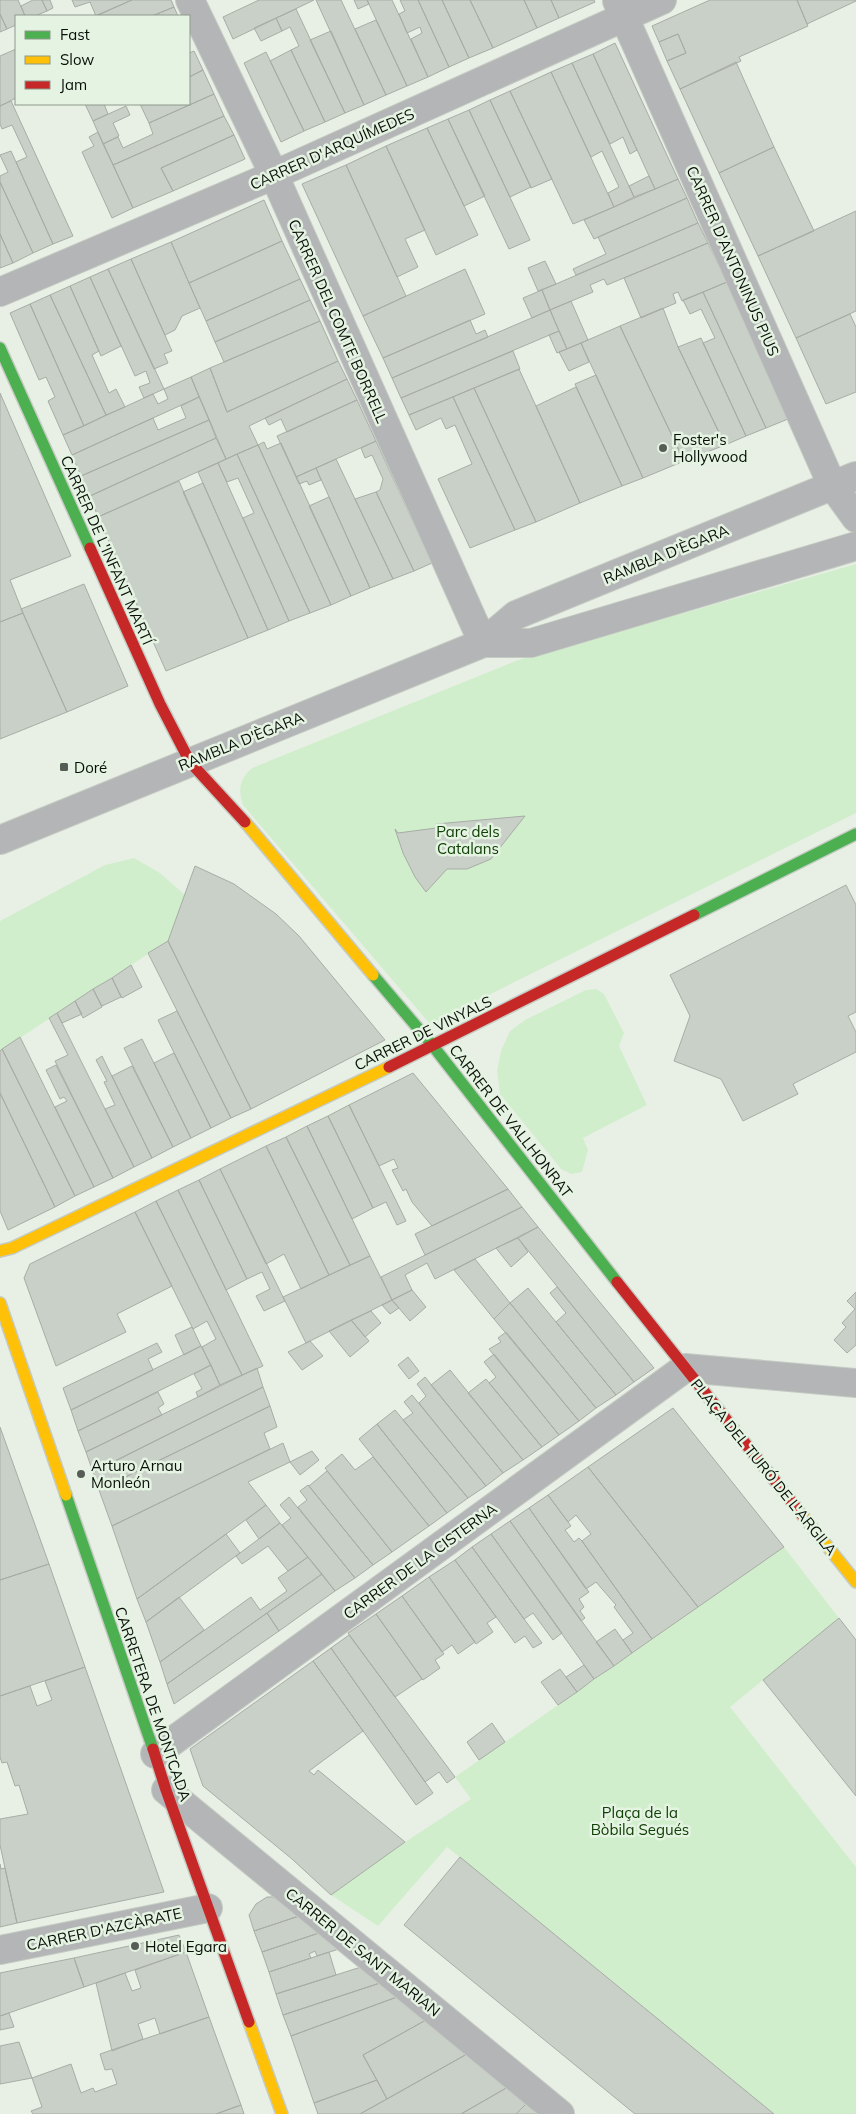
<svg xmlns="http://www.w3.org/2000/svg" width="856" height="2114" font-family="Mulish,sans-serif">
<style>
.green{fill:#d1eecc}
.building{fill:#c9d0c8;stroke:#a7ada5}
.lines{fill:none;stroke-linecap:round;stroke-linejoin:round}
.street-casing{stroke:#c5cbc3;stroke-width:30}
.fast-casing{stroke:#c5cbc3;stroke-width:14}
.slow-casing{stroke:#c5cbc3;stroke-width:14}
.jam-casing{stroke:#c5cbc3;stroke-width:14}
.street{stroke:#b4b5b6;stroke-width:28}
.fast{stroke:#4caf50;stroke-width:11}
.slow{stroke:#ffc107;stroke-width:11}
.jam{stroke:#c62828;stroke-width:11}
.poi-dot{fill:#575d56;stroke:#e5f4e2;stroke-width:2}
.labels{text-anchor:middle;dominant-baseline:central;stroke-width:5;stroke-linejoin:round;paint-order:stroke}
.street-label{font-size:15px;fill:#090e08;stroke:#e5f4e2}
.poi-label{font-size:15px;fill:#090e08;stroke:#e5f4e2;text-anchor:start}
.park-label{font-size:15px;fill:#114006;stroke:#e5f4e2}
</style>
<rect width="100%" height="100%" fill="#e8f0e6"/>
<!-- green -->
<path class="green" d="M856 564V813L430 1024 243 805C238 789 239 780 252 768L518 660Z
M134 858 160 873 185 895 168 941 0 1051V921L105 865Z
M596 989 604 994 624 1033 619 1046 647 1105 583 1138 588 1150 582 1172 571 1174 561 1169 500 1094 497 1071 501 1051 510 1031 525 1020 586 990Z
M784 1547 839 1618 730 1707 856 1867V2114H774L447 1847 378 1926 331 1895 405 1842 471 1799 455 1777Z"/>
<!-- building -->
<path class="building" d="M0 0H18L25 16H16V25L7 29 0 14Z
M33 0H42L47 11 35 16H25L21 6Z
M42 0H50L53 8 47 11Z
M72 0H132L96 16 90 2 75 7Z
M132 0H171L174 7 152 16H95Z
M259 0H314L233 39 223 17Z
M316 0H341L386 95 364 105Z
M354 0H367L369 4 358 9Z
M367 0H392L428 77 407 86Z
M400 0H418L449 67 428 77 411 39 422 33 420 27 407 33 399 14 405 11Z
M418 0H442L469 58 449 67Z
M442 0H470L493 48 469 58Z
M470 0H524L537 28 493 48Z
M524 0H551L559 18 537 28Z
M551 0H594L595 2 559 18Z
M710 0H797L808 26 739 57 741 61 680 89 667 61 686 53 678 34 659 42 652 26Z
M797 0H856V1L807 24Z
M174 7 178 16H152Z
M296 9 345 113 325 122 291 50 299 46 290 27 282 31 276 18Z
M0 14 7 29 0 32Z
M276 18 282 31 261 41 254 28Z
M376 20 407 86 386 95 355 29Z
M331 31 364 105 345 113 310 40Z
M678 34 686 53 667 61 659 42Z
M615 43 678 179 655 189 593 54Z
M16 49V98L0 106V56Z
M291 50 325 122 304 131 270 61Z
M194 51 203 70 189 77V53Z
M266 52 304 131 281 142 244 63Z
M593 54 637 150 630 154 623 137 610 144 572 63Z
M736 62 774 147 719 173 680 89Z
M572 63 634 197 614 207 608 193 619 187 602 151 591 157 551 72Z
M203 70 214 94 149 123 140 104H189V77Z
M551 72 614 207 573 224 510 91Z
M510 91 552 179 531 188 490 100Z
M214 94 224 116 113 165 103 144 118 137 123 148 153 134 149 123Z
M490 100 531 187 510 197 469 110Z
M11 101 73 236 53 244 16 162 27 157 12 125 2 129 0 124V106Z
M85 104H104L108 114 93 121Z
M126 106 130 115 113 123 119 136 103 144 93 121Z
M469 110 530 240 509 249 448 119Z
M224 116 234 135 161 168 173 191 133 208 113 165Z
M448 119 485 196 464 206 427 128Z
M427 128 478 235 436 255 386 146Z
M98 132 133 208 112 218 82 152 94 146 89 137Z
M234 135 245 159 173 191 161 168Z
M386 146 425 230 405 239 418 267 397 277 346 165Z
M774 147 814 231 758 256 719 173Z
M11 151 53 244 33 253 0 182V176L8 172 0 155Z
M346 165 406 296 363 316 302 184Z
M649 176 655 189 634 197 629 186Z
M678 179 687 198 594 239 584 220Z
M0 182 33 253 13 263 0 234Z
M687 198 698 223 576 275 573 269 606 254 598 237Z
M264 200 282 241 189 283 171 242Z
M856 211V311L796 338 758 256Z
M698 223 708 243 607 285 604 279 590 285 593 292 550 310 542 290Z
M0 234 13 263 0 268Z
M282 241 300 279 206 321 189 283Z
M171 242 200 308 182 316 175 330 165 335 131 259Z
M708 243 727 282 682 301 678 292 673 294 676 303 641 318 624 278Z
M131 259 172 351 164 354 168 363 154 369 108 269Z
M545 261 556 284 538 291 528 268Z
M108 269 164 389 144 398 139 387 150 383 146 371 135 376 90 277Z
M465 269 485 314 383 358 363 316Z
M90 277 121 346 101 356 70 286Z
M300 279 310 300 215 342 206 321Z
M727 282 788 419 766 428 703 292Z
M70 286 99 351 92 355 109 393 116 389 125 407 106 415 50 295Z
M542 290 550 310 532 318 523 298Z
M703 292 766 428 746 436 703 343 715 338 701 309 690 314 683 300Z
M50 295 106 415 84 426 30 304Z
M310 300 320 321 224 362 215 342Z
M571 301 588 340 567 349 550 310Z
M30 304 84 426 63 435 48 401 55 397 46 377 39 380 10 313Z
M663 308 678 347 725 445 684 461 620 326Z
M550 310 559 331 401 398 392 378Z
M850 314 856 327V392L826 404 796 338Z
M470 320 476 334 485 330 488 337 392 378 383 358Z
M320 321 338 361 227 412 210 368Z
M620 326 684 461 643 478 581 343Z
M559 331 567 349 557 353 549 335Z
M701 338 746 436 725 445 678 347Z
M581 343 589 362 569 371 559 352Z
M513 351 520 369 409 415 401 398Z
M338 361 347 379 249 426 258 445 226 459 191 377 210 368 227 412Z
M519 369 580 503 536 522 474 388Z
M596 375 643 478 622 486 575 384Z
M191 377 199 397 72 455 63 435 153 394 158 404 168 399 164 389Z
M347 379 357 400 287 432 281 419 269 425 265 418Z
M576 387 622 486 580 503 536 406Z
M474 388 536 522 515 530 453 397Z
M0 393 71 556 10 580 23 613 0 622Z
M199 397 209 420 81 476 72 455 153 418 158 430 186 418 181 406Z
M453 397 515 530 470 548 438 479 472 464 455 425 446 429 441 418 416 430 409 415Z
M357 400 376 441 296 477 277 436Z
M209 420 216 438 90 496 81 476Z
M216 438 226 459 98 517 90 496Z
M376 441 432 563 414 571 376 492 380 490 383 479 372 455 365 458 361 448Z
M264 442 267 449 281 443 351 596 331 605 258 445Z
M258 445 331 605 310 613 237 454Z
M237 454 310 613 289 621 243 518 254 513 238 478 227 482 218 463Z
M336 459 393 579 370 588 316 468Z
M218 463 289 621 268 630 198 472Z
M316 468 321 480 309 485 307 481 299 484 296 477Z
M179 481 248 638 166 671 98 517Z
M203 483 268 630 248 638 183 492Z
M376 492 414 571 393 579 355 499Z
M329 497 370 588 351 596 309 506Z
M84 584 128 686 67 712 21 609Z
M23 613 67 712 0 739V622Z
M525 816 491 859 467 869H447L426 892 415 877 403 853 395 829 398 833 436 828V824Z
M195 866 234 884 276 914 299 936 385 1040 251 1109 168 941Z
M846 885 856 905V1012L848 1016 856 1032V1052L793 1084 798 1094 743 1121 721 1079 674 1061 690 1016 670 975Z
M168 941 251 1109 231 1118 148 953Z
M131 965 142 987 122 998 112 978Z
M112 978 121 997 102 1006 93 989Z
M93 989 102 1007 83 1018 75 1001Z
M75 1001 82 1014 62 1023 57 1013Z
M177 1011 231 1118 211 1128 158 1020Z
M57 1013 134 1167 113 1178 55 1061 68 1055 49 1018Z
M20 1037 94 1187 75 1196 2 1049Z
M142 1039 191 1138 173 1147 124 1048Z
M2 1049 75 1196 55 1207 0 1093V1051Z
M174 1053 211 1128 191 1138 154 1063Z
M102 1056 152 1158 134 1167 105 1109 115 1105 104 1082 107 1081 96 1060Z
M56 1065 113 1178 94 1187 55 1107 67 1101 64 1097 60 1099 46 1070Z
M132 1066 173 1147 152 1158 112 1076Z
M413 1073 508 1189 432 1226 412 1202 406 1189 403 1191 402 1189 392 1170 398 1168 394 1159 379 1166 349 1105Z
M0 1093 55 1207 8 1230 0 1211Z
M349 1105 379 1166 406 1221 397 1225 386 1202 373 1208 328 1116Z
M328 1116 373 1208 352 1219 307 1126Z
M307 1126 370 1256 350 1265 286 1137Z
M286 1137 350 1265 329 1275 266 1146Z
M266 1146 329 1275 301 1289 284 1254 266 1264 220 1169Z
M220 1169 285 1301 264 1311 256 1296 270 1289 262 1272 247 1279 199 1180Z
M199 1180 247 1279 226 1290 178 1190Z
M508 1189 522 1207 425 1255 415 1234Z
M178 1190 263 1366 242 1375 156 1201Z
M156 1201 242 1375 220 1385 202 1347 216 1339 207 1321 193 1329 135 1212Z
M522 1207 538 1227 435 1279 427 1263 405 1275 412 1290 392 1300 381 1277Z
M135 1212 172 1286 117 1314 126 1332 56 1366 24 1278 30 1264Z
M538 1227 654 1368 634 1382 518 1238Z
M518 1238 528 1252 511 1267 496 1248Z
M370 1256 392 1300 306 1343 283 1297Z
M475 1259 510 1303 494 1319 454 1270Z
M557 1287 634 1382 616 1395 556 1322 566 1313 550 1293Z
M528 1288 556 1322 616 1395 596 1408 510 1303Z
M412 1290 426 1307 410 1321 392 1300Z
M856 1292V1345L847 1353 834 1340 846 1327 842 1323 855 1309 847 1301Z
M392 1300 399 1308 390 1314 382 1305Z
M510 1303 596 1408 579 1421 494 1319Z
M371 1311 381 1323 365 1337 351 1320Z
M351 1320 369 1341 350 1357 329 1331Z
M192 1327 201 1346 184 1355 175 1335Z
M506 1332 579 1421 559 1435 489 1349 501 1342 498 1338Z
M310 1341 323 1356 302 1370 288 1352Z
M157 1343 162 1352 148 1359 153 1370 71 1410 63 1388Z
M201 1346 211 1365 78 1431 71 1410Z
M494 1354 559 1435 542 1447 489 1383 496 1377 484 1362Z
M408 1357 419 1371 409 1379 398 1365Z
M211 1365 220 1385 198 1397 196 1392 202 1389 194 1374Z
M257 1368 263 1387 93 1472 86 1452Z
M450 1370 523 1460 503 1473 431 1385Z
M425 1377 503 1473 486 1486 419 1403 426 1396 417 1384Z
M486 1379 542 1447 523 1460 468 1393Z
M263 1387 270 1406 99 1490 93 1472Z
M158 1392 164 1404 158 1408 162 1415 86 1452 78 1431Z
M412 1395 486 1486 468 1498 403 1420 413 1413 404 1402Z
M270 1406 277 1427 264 1433 270 1449 112 1526 99 1490Z
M673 1408 784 1547 698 1607 588 1467Z
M395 1410 468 1498 447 1513 377 1424Z
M377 1424 447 1513 429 1526 359 1439Z
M0 1427 49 1564 0 1580Z
M283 1443 290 1462 248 1482 266 1505 137 1599 112 1526Z
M312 1451 319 1460 300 1475 290 1462Z
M342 1454 355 1470 373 1457 429 1526 392 1552 325 1468Z
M588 1467 698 1607 652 1639 582 1541 591 1534 576 1515 568 1522 548 1495Z
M327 1471 392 1552 373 1565 309 1486Z
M308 1485 373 1565 355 1578 298 1507 307 1500 300 1491Z
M548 1495 571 1526 565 1530 574 1542 579 1538 582 1541 652 1639 632 1653 623 1640 633 1633 614 1607 616 1605 596 1582 586 1589 529 1508Z
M289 1497 355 1578 335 1591 282 1525 291 1518 280 1505Z
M266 1505 280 1523 259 1539 246 1520Z
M529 1508 589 1592 579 1599 584 1607 580 1611 585 1618 581 1621 510 1521Z
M510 1521 614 1666 594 1679 491 1534Z
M280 1523 308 1557 288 1571 268 1546 242 1564 236 1556Z
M226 1534 240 1553 146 1622 137 1599Z
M491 1534 562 1633 553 1640 533 1613 524 1619 472 1547Z
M472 1547 524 1619 542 1643 533 1648 525 1636 515 1643 455 1560Z
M308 1557 322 1574 167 1684 160 1662 251 1597 260 1610 287 1591 278 1578Z
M455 1560 496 1617 487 1623 493 1632 476 1644 429 1577Z
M49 1564 85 1667 0 1696V1580Z
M322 1574 335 1591 279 1631 267 1613Z
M429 1577 475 1642 458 1654 452 1645 442 1652 402 1596Z
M402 1596 444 1654 435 1660 440 1668 423 1680 376 1614Z
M179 1597 204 1630 160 1662 146 1622Z
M267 1613 279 1631 174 1704 167 1684Z
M376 1614 422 1679 395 1697 348 1633Z
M839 1618 856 1640V1796L763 1680Z
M615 1629 632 1653 614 1666 596 1642Z
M349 1635 455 1777 447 1783 439 1772 425 1782 331 1648Z
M331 1648 433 1793 416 1805 313 1661Z
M313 1661 363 1731 309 1771 314 1775 318 1770 405 1842 331 1895 292 1859 203 1786 190 1749Z
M584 1665 594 1679 577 1692 566 1677Z
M85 1667 164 1892 17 1923 0 1845V1819L28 1814 19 1785 15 1786 7 1762 2 1763 0 1757V1696L30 1686 37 1706 52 1700 45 1681Z
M560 1669 577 1692 558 1705 541 1682Z
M492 1723 505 1742 479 1760 467 1742Z
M460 1857 774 2114H635L404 1925Z
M0 1864 1 1869 5 1868 17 1923 0 1927Z
M267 1897H274L299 1916 254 1931 249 1915 256 1904Z
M299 1916 319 1933 262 1952 254 1931Z
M319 1933 339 1949 317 1956 315 1951 309 1954 311 1958 269 1972 262 1952Z
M179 1935 186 1952 84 1987 74 1958Z
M186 1952 209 2017 160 2034 155 2018 138 2024 143 2039 112 2051 96 1983 125 1973 132 1991 141 1988 135 1970Z
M329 1952 336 1975 276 1994 269 1972Z
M74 1958 84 1987 0 2016V1973Z
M361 1967 380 1983 283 2015 276 1994Z
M380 1983 397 1997 291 2036 283 2015Z
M397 1997 426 2020 363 2055 377 2080 314 2103 291 2036Z
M9 2013 14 2027 0 2030V2016Z
M209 2017 241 2105 216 2114H33L31 2111 42 2107 32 2078 71 2064 81 2093 93 2088 95 2092 117 2084 112 2069 105 2070 100 2054Z
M426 2020 467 2054 387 2099 363 2055Z
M19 2042 32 2078 0 2084V2046Z
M467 2054 508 2087 461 2114H360Z
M377 2080 387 2099 360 2114H318L314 2103Z
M508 2087 527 2103 516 2114H461Z
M527 2103 540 2114H516Z
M241 2105 244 2114H216Z"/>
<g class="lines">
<defs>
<path id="street" d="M190 0 274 175 483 643
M617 1 832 485 856 518
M0 292 274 175 662 0
M483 643H531L856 546
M0 840 483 643 516 615 856 476
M155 1754 685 1368 856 1383
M166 1790 560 2114
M0 1950 208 1908"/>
<path id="fast" d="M0 348 90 548
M694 915 856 834
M373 975 433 1046 617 1282
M66 1495 153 1749"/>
<path id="slow" d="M245 822 373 975
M0 1251 12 1248 389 1067
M0 1303 66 1495
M803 1516 856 1582
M249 2022 282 2114"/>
<path id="jam" d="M90 548 160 704 190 762 245 822
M389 1067 694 915
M617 1282 803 1516
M153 1749 166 1790 249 2022"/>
</defs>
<!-- street casing -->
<use href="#street" class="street-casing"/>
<!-- fast casing -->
<use href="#fast" class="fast-casing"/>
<!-- slow casing -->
<use href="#slow" class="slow-casing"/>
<!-- jam casing -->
<use href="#jam" class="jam-casing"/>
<!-- street -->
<use href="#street" class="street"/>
<!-- fast -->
<use href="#fast" class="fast"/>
<!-- slow -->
<use href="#slow" class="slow"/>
<!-- jam -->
<use href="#jam" class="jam"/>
</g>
<!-- markers -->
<g class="poi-dot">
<circle cx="663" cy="448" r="5"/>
<rect x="59" y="762" width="10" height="10" rx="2.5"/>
<circle cx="81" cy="1474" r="5"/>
<circle cx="135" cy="1946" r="5"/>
</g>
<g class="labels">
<!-- street labels -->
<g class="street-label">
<text transform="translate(332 149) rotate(-24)">CARRER D'ARQUÍMEDES</text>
<text transform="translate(733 261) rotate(66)">CARRER D'ANTONINUS PIUS</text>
<text transform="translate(338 321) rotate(66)">CARRER DEL COMTE BORRELL</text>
<text transform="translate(107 550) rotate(66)">CARRER DE L'INFANT MARTÍ</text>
<text transform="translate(666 554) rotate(-22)">RAMBLA D'ÈGARA</text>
<text transform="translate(241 741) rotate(-22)">RAMBLA D'ÈGARA</text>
<text transform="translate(423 1033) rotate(-26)">CARRER DE VINYALS</text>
<text transform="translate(511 1121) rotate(52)">CARRER DE VALLHONRAT</text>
<text transform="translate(764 1467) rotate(51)">PLAÇA DEL TURÓ DE L'ARGILA</text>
<text transform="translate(420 1561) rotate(-36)">CARRER DE LA CISTERNA</text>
<text transform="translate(153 1704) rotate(71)">CARRETERA DE MONTCADA</text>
<text transform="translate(104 1929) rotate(-12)">CARRER D'AZCÀRATE</text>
<text transform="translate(363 1952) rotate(39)">CARRER DE SANT MARIAN</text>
</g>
<!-- poi labels -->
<g class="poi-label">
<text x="673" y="439">Foster's<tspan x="673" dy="17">Hollywood</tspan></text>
<text x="74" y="767">Doré</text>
<text x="91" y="1465">Arturo Arnau<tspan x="91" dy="17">Monleón</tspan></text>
<text x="145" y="1946">Hotel Egara</text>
</g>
<!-- park labels -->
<g class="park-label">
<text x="468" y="831">Parc dels<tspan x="468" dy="17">Catalans</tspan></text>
<text x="640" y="1812">Plaça de la<tspan x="640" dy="17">Bòbila Segués</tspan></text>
</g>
</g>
<!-- legend -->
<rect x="15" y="15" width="175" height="90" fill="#e5f4e2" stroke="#8d988b"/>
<rect x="25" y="31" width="25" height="8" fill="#4caf50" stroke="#8d988b"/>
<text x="60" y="40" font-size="15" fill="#090e08">Fast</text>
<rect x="25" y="56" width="25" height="8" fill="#ffc107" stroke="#8d988b"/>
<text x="60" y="65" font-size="15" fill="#090e08">Slow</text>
<rect x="25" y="81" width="25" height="8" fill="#c62828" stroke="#8d988b"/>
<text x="60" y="90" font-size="15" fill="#090e08">Jam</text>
</svg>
